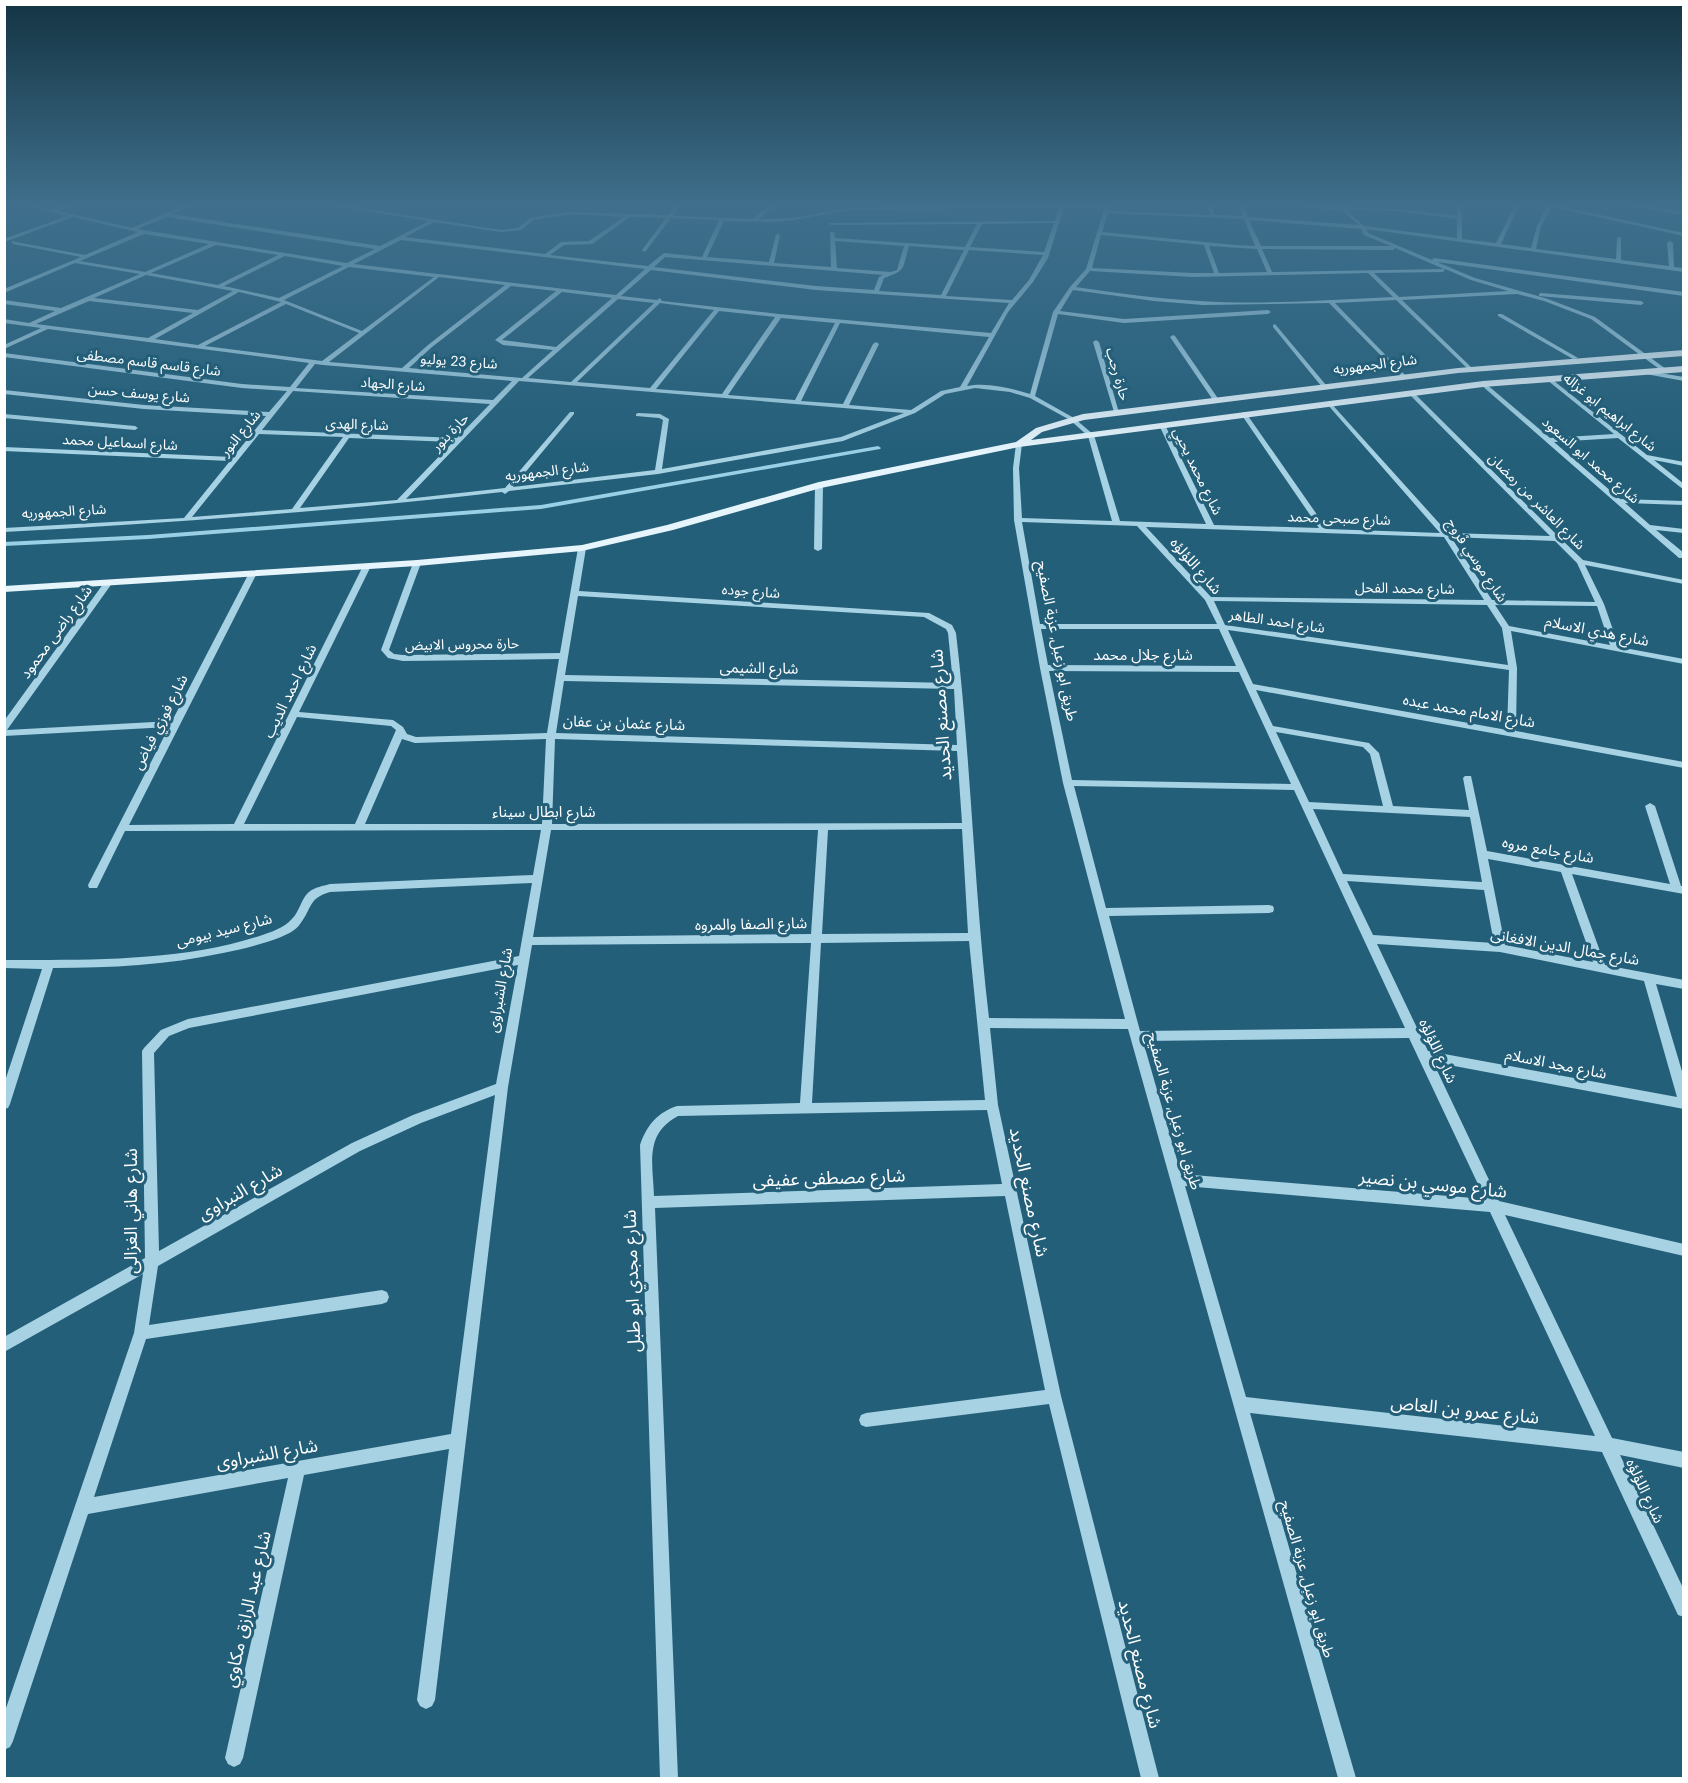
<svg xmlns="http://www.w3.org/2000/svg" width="1688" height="1783" font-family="'DM Sans','Noto Sans Arabic',sans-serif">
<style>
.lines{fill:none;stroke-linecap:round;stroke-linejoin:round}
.stream{fill:#9ad0e5;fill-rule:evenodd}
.minor{fill:#a6d2e4;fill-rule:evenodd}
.major{fill:#e6f4fc;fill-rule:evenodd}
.labels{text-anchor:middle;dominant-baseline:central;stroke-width:6;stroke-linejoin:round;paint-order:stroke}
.far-street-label{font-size:14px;fill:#fff;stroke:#245f79}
.street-label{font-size:15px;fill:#fff;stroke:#245f79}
.near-street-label{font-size:18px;fill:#fff;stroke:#245f79}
</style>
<rect width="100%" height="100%" fill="#245f79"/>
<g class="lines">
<!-- stream -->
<path class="stream" d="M878 446 881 448 880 449 541 509 148 539 4 546V542L148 535 541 505Z"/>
<!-- minor -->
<path class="minor" d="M17 203C29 203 41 210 52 209 61 209 68 203 77 203L59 211 132 228 190 203H197L172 214 380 246 429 221 315 203H328L501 230 518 228 530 218 572 212 668 215 677 203H682L673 216 753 219 772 203H777L759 219 794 218 849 208 1107 204 1109 205 1108 211 1210 215 1206 203H1210L1215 215 1243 216 1238 203H1242L1248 217 1359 225 1341 210 1302 207 1304 206 1337 207 1334 203H1339L1343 207 1399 209 1457 216V206L1455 203H1460L1462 218V239L1496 243 1516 203H1520L1501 244 1531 248 1537 226 1547 206 1536 203H1546L1684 233V236L1552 207 1541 226 1536 249 1616 259 1617 238 1619 237 1621 238V260L1669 266 1667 243 1670 241 1673 243 1674 267 1684 268V272L1366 229 1368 233 1432 260 1434 258 1684 292V296L1437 262 1475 278 1548 299 1595 317 1666 369V371H1662L1591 319 1544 301 1517 294 1402 300 1472 368V370L1470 371 1396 300 1335 303 1405 375V377L1403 378 1329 303 1203 305 1154 301 1073 290 1060 311 1124 319 1268 310 1271 312 1268 314 1124 323 1058 314 1035 396 1074 418 1094 435 1120 521 1206 524 1159 425 1162 423 1165 425 1214 525 1319 528 1241 414 1244 412 1246 413 1327 529 1440 533 1327 404 1326 403 1329 401 1448 533 1550 536 1407 392 1412 391 1559 537H1562V540L1583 560 1684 580V584L1585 565 1604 604 1619 647 1684 659V664L1511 631 1517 668 1516 731 1684 762V768L1256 690 1273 726 1369 743 1379 753 1393 806 1469 810 1463 778 1465 776H1471L1487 851 1670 884 1645 806 1650 803 1655 806 1681 886H1684V894L1572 874 1605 965 1684 980V989L1656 984 1684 1078V1109L1433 1062 1499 1201 1684 1244V1256L1505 1215 1612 1438 1684 1452V1468L1620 1455 1684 1590V1617L1678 1615 1602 1452 1250 1413 1356 1778H1338L1128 1029 990 1028 998 1105 1061 1396 1159 1778H1141L1049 1404 866 1427 861 1425 859 1420 861 1415 866 1413 1045 1390 1005 1196 655 1208 678 1778H660L640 1145C647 1125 657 1113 677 1106L800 1103 811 943 532 945 508 1087 435 1700 432 1706 426 1709 420 1706 417 1700 449 1449 304 1475 243 1758 240 1764 234 1767 228 1764 225 1758 288 1478 88 1514 13 1741 10 1747 4 1750V1714L134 1333 143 1274 4 1352V1337L145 1258 142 1051 144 1048 161 1030 188 1019 519 956 532 883 330 892C308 898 312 909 300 924 296 930 288 934 281 937 263 944 243 949 223 953 167 965 111 968 53 968L10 1104 8 1108 4 1109V1084L42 969 4 968V960C89 960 188 962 268 933 280 929 291 923 297 912 301 905 303 897 309 892 315 887 323 886 330 884L533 875 541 830 125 831 97 888H89L88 885 169 727 4 736V721L106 580H109L113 582 7 730 172 721 249 573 253 571 257 573 129 825 234 824 364 564H367L371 566 299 712 393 720 403 727 407 734 416 737 547 733 559 659 403 661 388 658 381 650 413 563 417 561 421 563 389 650 394 654 403 655 560 653 578 548 582 546 586 548 579 591 929 613 952 625 956 633C971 761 974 890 989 1018L1125 1019 1063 783 1040 668 1014 520 1013 468 1016 444 1019 442 1022 444 1019 468 1022 518 1112 521 1088 436 1070 420 1030 398 1010 392 975 388 945 394 915 413 843 441 658 474 509 491 505 494 502 492C336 511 171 523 4 532V528L184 518 230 461 4 451V447L233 457 266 416 144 409 4 394V390L144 405 269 412 287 391 242 388 4 357V353L242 384 290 387 309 363 48 329 4 349V345L41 328 4 323V319L29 323 55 311 4 304V300L61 308 140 274 75 263 4 293V289L81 257 13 244 11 241 85 255 138 232 73 217 4 242V239L67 216ZM1105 206 1086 269 1070 287 1053 312 1030 394C1010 388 987 382 967 386L1008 312 1033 282 1048 258 1064 207ZM1059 207 1055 221 829 223 831 225 977 224 965 247 835 238 834 232H830L831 267 774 263 780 235 778 234 776 235 769 262 707 257 724 221 772 222 794 220 849 210ZM1346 210 1399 211 1457 219V238L1364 226ZM1108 213 1244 219 1255 246 1236 245 1102 232ZM572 214 624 217 589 241 561 242 545 254 405 237 434 222 501 232 521 230 533 220ZM167 217 375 249 347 263 137 229ZM630 217 666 218 642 250 645 252 671 218 719 220 702 257 664 253 648 266 550 255 564 245 592 244ZM1249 220 1361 229 1364 235 1391 246H1261ZM1054 223 1044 252 970 247 982 224ZM144 234 209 244 145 272 80 261ZM1101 235 1204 245 1214 273H1193L1092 268ZM401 240 645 269 616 295 354 264ZM835 241 904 246 897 270 891 272 837 268ZM216 245 278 255 218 285 151 273ZM909 246 964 250 941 295 879 291 884 278C907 270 902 269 909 246ZM1209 246 1257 249 1267 272 1219 273ZM1395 248 1444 269 1272 272 1262 249 1393 250ZM969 250 1043 255 1029 280 1012 300 946 296ZM285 256 343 266 279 298 224 286ZM665 257 883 275 879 277 874 290 816 286 654 267ZM349 267 434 277 362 331 284 300ZM1445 269 1471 280 1508 291 1399 297 1374 273 1443 272ZM651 270 816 290 1009 303 991 333 779 314 662 301 660 298 657 300 621 296ZM1090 271 1193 277 1368 273 1393 297C1329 300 1264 305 1200 301 1158 299 1117 293 1076 287ZM146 275 233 291 198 310 94 298ZM439 277 505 285 428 345 402 368 329 362ZM511 286 556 291 495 340 503 345 553 350 522 378 409 368 432 347ZM239 292 281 302 198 345 155 339ZM562 292 612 298 556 347 502 340ZM618 299 654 303 571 382 528 378ZM89 301 193 313 148 338 36 324ZM660 303 714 310 650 388 577 382ZM286 304 359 333 322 361 205 346ZM719 311 775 317 722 394 656 389ZM781 318 835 323 795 400 728 395ZM840 323 989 337 960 387 941 391 911 410 849 405 879 344 876 342 873 344 843 404 801 401ZM315 364 323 365 512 381 493 400 296 388ZM519 381 904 413 841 437 662 469 669 419 660 414 638 413 636 414V416L659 418 663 420 655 470 513 487 574 414V412H570L505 488 406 499ZM293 391 490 404 457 438 262 430ZM259 434 343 437 292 509 192 517ZM349 438 453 442 397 500 300 508ZM1022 522 1137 526 1205 600 1217 624H1040ZM1146 527 1444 537 1484 600 1211 597ZM1451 537 1555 541 1577 563 1595 602 1492 600ZM578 596 924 617 946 629 948 633 953 683 565 675ZM1214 601 1487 605 1502 628 1508 665 1225 625ZM1495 605 1597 606 1610 645 1509 626ZM1041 629H1219L1236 666 1048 665ZM1228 630 1509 670 1507 730 1253 684ZM1049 671 1239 672 1291 784 1072 780ZM564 681 954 689 957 745 556 733ZM297 717 391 726 396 730 355 824H244ZM1276 732 1363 747 1370 754 1383 806 1309 802ZM402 739 415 743 546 739 542 824H365ZM555 739 957 751 962 823 552 824ZM1074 786 1294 790 1405 1028 1140 1031 1109 916 1269 913 1273 912 1274 909 1273 906 1269 905 1106 908ZM1313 809 1470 817 1482 882 1343 874ZM962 829 968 933 822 934 828 830ZM551 830H818L811 934 533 937ZM1488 859 1561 872 1593 962 1505 945ZM1347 881 1484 890 1494 943 1373 935ZM969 941 985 1100 812 1103 821 943ZM1377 944 1500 952 1644 981 1677 1097 1428 1051ZM518 965 496 1084 413 1115 352 1143 159 1251 154 1053 169 1036 189 1028ZM1409 1038 1485 1199 1181 1174 1143 1041ZM495 1095 451 1434 94 1497 146 1339 382 1304 387 1302 389 1297 387 1292 382 1290 149 1325 158 1266 360 1151 421 1123ZM987 1110 1002 1184 654 1196C653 1164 644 1134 678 1116ZM1185 1186 1490 1212 1595 1436 1246 1397Z
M1614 203H1626L1684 212V215Z
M1541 293 1641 301 1644 303 1641 305 1539 296V294Z
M1498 314H1502L1578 358 1573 359 1498 316Z
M1275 324 1326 385V387H1322L1273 327V325Z
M1173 335 1175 336 1219 400 1218 401 1213 400 1170 337Z
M1096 340 1099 342 1119 413 1114 412 1093 342Z
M1642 370 1684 377V381L1640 373V371Z
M1549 377 1647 455 1684 462V466L1654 460 1684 484V490L1618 438 1554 442 1620 499 1684 501V505L1625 503 1650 525 1684 529V533L1656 530 1684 553V558H1679L1480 384 1485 383 1550 438 1614 434 1547 380 1546 379Z
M4 414 135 426 138 428 135 430 4 418Z
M819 483 823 485 822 549 818 551 814 549 815 485Z"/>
<!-- major -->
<path class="major" d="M1684 350V356L1458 373 1084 420 1042 432 1031 440 1483 381 1684 366V372L1483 387 1019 447 821 488 673 530 582 551 417 566 4 592V586L417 560 582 545 667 525 819 482 1016 442 1036 428 1083 414 1458 368Z"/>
</g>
<!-- sky -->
<linearGradient id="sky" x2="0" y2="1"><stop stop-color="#143443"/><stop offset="0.45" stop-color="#3f6f8c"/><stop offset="1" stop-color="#3f6f8c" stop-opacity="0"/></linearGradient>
<rect width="1688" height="453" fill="url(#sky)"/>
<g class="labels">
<!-- far-street labels -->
<g class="far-street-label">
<text transform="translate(459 361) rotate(4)">شارع 23 يوليو</text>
<text transform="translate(149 362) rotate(7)">شارع قاسم قاسم مصطفى</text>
<text transform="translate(1375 364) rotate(-7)">شارع الجمهوريه</text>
<text transform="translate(1118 374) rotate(74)">حارة رجب</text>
<text transform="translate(393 384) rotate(4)">شارع الجهاد</text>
<text transform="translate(139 393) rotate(5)">شارع يوسف حسن</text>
<text transform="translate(1610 412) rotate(39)">شارع ابراهيم ابو غزاله</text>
<text transform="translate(357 424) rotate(2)">شارع الهدى</text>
<text transform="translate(450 432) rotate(-46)">حارة بنور</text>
<text transform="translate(240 433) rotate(-51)">شارع النور</text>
<text transform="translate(120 442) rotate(3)">شارع اسماعيل محمد</text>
<text transform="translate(1591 460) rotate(41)">شارع محمد ابو السعود</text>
<text transform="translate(547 471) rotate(-7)">شارع الجمهوريه</text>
<text transform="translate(1198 471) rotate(64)">شارع محمد يحيي</text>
<text transform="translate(1537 501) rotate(45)">شارع العاشر من رمضان</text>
<text transform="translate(64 511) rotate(-3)">شارع الجمهوريه</text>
<text transform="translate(1339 518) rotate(2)">شارع صبحى محمد</text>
<text transform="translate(1477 560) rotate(56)">شارع موسي فروج</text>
<text transform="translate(1405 588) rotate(1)">شارع محمد الفحل</text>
<text transform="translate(751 591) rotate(4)">شارع جوده</text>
<text transform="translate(1277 621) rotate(8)">شارع احمد الطاهر</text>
<text transform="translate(462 644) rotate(-1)">حارة محروس الابيض</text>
</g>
<!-- street labels -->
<g class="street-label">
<text transform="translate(1196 566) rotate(49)">شارع اللؤلؤه</text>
<text transform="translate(1597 631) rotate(11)">شارع هدي الاسلام</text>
<text transform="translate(56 632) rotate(-54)">شارع راضى محمود</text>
<text transform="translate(1057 641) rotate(79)">طريق ابو زعبل, عزبة الصفيح</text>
<text x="1143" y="655">شارع جلال محمد</text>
<text transform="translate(759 668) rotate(1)">شارع الشيمى</text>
<text transform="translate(290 691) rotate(-64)">شارع احمد الديب</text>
<text transform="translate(1469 711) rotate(10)">شارع الامام محمد عبده</text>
<text transform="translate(160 722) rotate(-63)">شارع فوزي فياض</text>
<text transform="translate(624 723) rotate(2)">شارع عثمان بن عفان</text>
<text x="544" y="812">شارع ابطال سيناء</text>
<text transform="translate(1548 850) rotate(10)">شارع جامع مروه</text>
<text transform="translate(751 924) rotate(-1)">شارع الصفا والمروه</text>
<text transform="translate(224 930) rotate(-14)">شارع سيد بيومى</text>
<text transform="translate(1565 947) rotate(10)">شارع جمال الدين الافغانى</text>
<text transform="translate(500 990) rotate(-80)">شارع الشبراوى</text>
<text transform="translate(1438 1051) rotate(65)">شارع اللؤلؤه</text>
<text transform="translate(1556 1064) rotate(11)">شارع مجد الاسلام</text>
<text transform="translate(1174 1111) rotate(74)">طريق ابو زعبل, عزبة الصفيح</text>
<text transform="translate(1645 1491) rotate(65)">شارع اللؤلؤه</text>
<text transform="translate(1307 1579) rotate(74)">طريق ابو زعبل, عزبة الصفيح</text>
</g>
<!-- near-street labels -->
<g class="near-street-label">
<text transform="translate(941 715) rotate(-94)">شارع مصنع الحديد</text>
<text transform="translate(829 1178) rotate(-2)">شارع مصطفى عفيفى</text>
<text transform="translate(1433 1184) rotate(6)">شارع موسي بن نصير</text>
<text transform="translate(240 1192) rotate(-30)">شارع النبراوى</text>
<text transform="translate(1029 1192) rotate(78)">شارع مصنع الحديد</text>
<text transform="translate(131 1211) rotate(-90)">شارع هاني الغزالى</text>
<text transform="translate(632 1281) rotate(-92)">شارع مجدي ابو طبل</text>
<text transform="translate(1465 1410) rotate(6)">شارع عمرو بن العاص</text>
<text transform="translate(267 1454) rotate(-10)">شارع الشبراوى</text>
<text transform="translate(247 1609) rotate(-77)">شارع عبد الرازق مكاوي</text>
<text transform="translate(1140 1664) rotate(76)">شارع مصنع الحديد</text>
</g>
</g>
<!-- border -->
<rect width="1688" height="1783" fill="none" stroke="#ffffff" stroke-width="12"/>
</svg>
